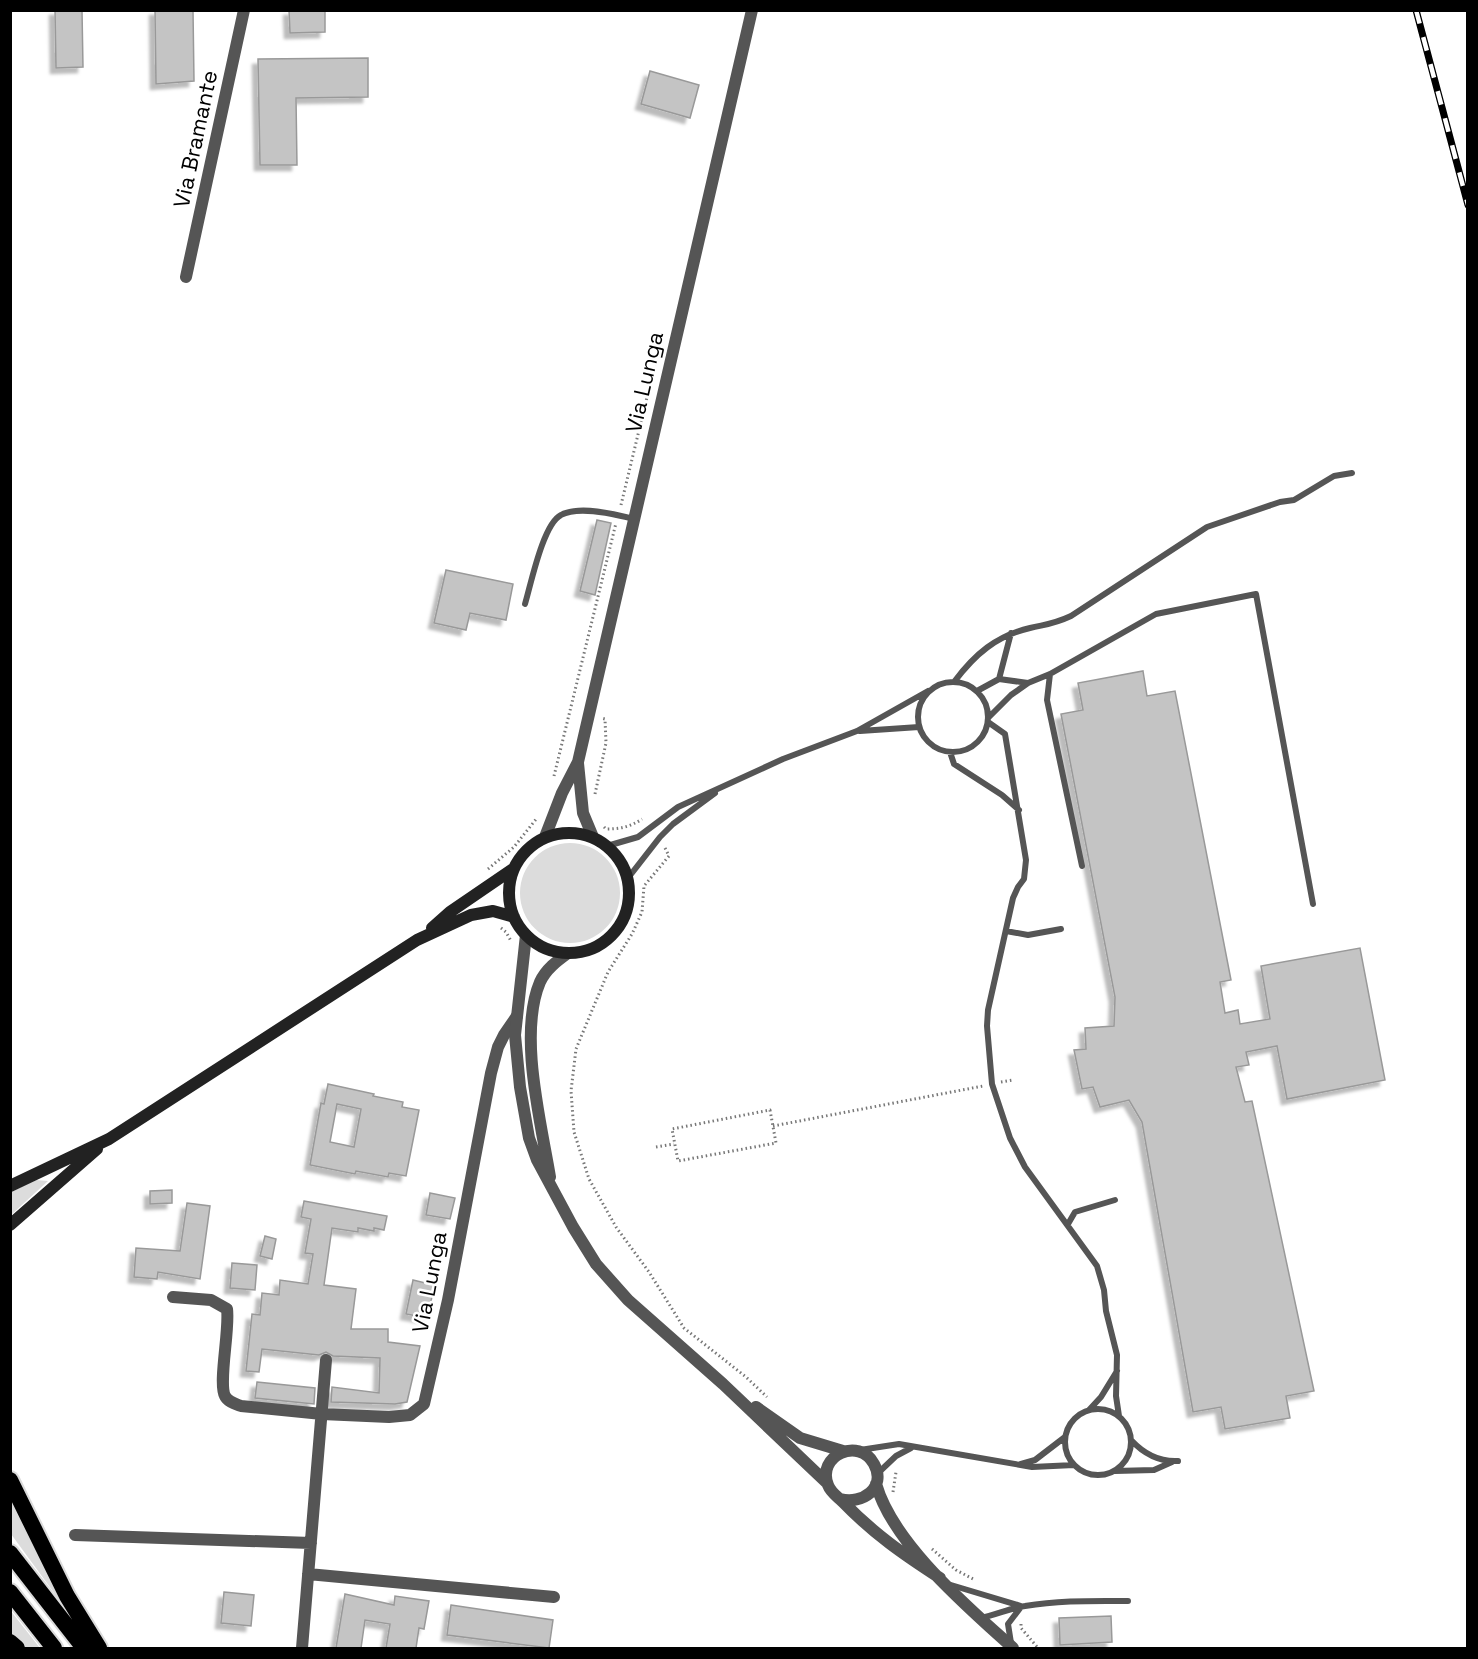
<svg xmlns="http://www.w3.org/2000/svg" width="1478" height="1659" font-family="'Space Grotesk',sans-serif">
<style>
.green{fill:#dcdcdc}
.building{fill:#c4c4c4;stroke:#999;stroke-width:1.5;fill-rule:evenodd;filter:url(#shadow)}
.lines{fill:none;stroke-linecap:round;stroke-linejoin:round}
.trunk-casing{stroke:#dbdbdb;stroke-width:20}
.path{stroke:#777;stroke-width:3;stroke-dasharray:1.5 3;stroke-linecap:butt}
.service{stroke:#555;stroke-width:6}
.minor{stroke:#555;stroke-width:12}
.tertiary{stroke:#555;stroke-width:12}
.secondary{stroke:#222;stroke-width:12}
.trunk{stroke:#000;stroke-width:16}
.rail-casing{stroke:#000;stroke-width:7}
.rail{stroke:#fff;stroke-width:4.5;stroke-dasharray:14;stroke-linecap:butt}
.labels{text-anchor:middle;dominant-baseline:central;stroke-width:5;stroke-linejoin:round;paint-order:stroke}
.street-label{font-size:22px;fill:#000;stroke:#fff}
</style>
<defs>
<filter id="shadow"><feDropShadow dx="-5.5" dy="5.5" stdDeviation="1.5" flood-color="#0004"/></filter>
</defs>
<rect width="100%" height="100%" fill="#fff"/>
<!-- green -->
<path class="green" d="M520 893a50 50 0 1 1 100 0a50 50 0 1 1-100 0Z
M36 1180 48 1181 11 1215V1192Z
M10 1498 60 1601 11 1534Z
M10 1610 40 1648H25L11 1633Z"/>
<!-- building -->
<path class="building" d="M55 10H82L83 67 56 68Z
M155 10H193L194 81 156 84Z
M289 10H325V32L290 33Z
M368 58V97L296 98 297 165H260L258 59Z
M650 71 699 85 690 118 641 104Z
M597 520 611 523 595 595 580 591Z
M446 570 513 584 506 620 470 613 466 630 434 623Z
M1143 671 1147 696 1175 691 1231 980 1220 982 1225 1013 1238 1010 1240 1024 1270 1019 1261 966 1360 948 1385 1080 1287 1099 1277 1046 1246 1052 1249 1065 1236 1067 1245 1102 1252 1101 1314 1391 1286 1396 1290 1418 1225 1429 1221 1407 1193 1412 1142 1122 1129 1100 1100 1107 1093 1087 1082 1089 1074 1050 1086 1049 1085 1028 1114 1026 1115 997 1061 714 1083 710 1078 683Z
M328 1084 374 1094 373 1096 403 1102 402 1107 419 1110 406 1176 389 1173 388 1177 356 1171 355 1174 310 1165 321 1103 324 1104ZM337 1104 361 1109 354 1147 330 1142Z
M172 1190V1203L150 1204V1191Z
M430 1193 455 1198 450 1219 426 1215Z
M304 1201 387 1216 384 1230 374 1228V1231L358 1228V1232L332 1228 324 1285 356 1289 351 1329H388V1342L420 1346 407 1402 395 1404 331 1402 332 1387 379 1393 380 1358 333 1356 326 1352 319 1355 262 1349 259 1372 246 1371 252 1314 260 1315 262 1293 279 1295 280 1280 308 1284 313 1254 305 1253 311 1219 301 1217Z
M187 1203 210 1206 200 1279 158 1272 157 1279 134 1277 136 1248 180 1251Z
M265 1236 276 1239 272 1259 260 1256Z
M232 1263 257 1265 255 1290 230 1288Z
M413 1280 434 1285 428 1318 406 1314Z
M257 1382 315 1388 314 1404 255 1398Z
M224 1592 254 1595 251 1626 221 1623Z
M345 1594 394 1605 395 1596 429 1601 424 1629 419 1628 416 1648H386L390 1624 365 1620 361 1648H336Z
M451 1605 553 1620 549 1648 447 1635Z
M1111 1616 1112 1642 1060 1645 1059 1618Z"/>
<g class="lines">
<defs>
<path id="trunk" d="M10 1480 67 1596 99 1648
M10 1553 84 1648
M10 1592 54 1648
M10 1642 17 1648"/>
</defs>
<!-- trunk casing -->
<use href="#trunk" class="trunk-casing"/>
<!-- path -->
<path class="path" d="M621 505 656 360
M554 776 616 523
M595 794 606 743 605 719 601 718
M604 827 606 829C620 829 630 827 642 819
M665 848 669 856 644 886 642 912 632 934 608 972 576 1049 571 1091 574 1132 589 1179 616 1227 649 1272 684 1328 746 1377 767 1397
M488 869 514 847 537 818
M501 928 506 932 511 941
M1001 1082 1013 1080
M770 1110 776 1143 678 1161 672 1129Z
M773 1126 983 1086
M656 1147 674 1144
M893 1492 896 1472
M932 1549 956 1570 975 1580
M1021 1624V1628L1038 1648"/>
<!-- service -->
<path class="service" d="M525 604C531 584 543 524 561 515 579 505 615 514 634 519
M1050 674 1047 700 1082 866
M999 679 1011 633
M918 717a35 35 0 1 1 70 0a35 35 0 1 1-70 0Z
M954 682C975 654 996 636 1030 628 1047 624 1054 624 1071 616L1207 527 1280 502 1294 500 1334 476 1352 473
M977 691 999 679 1028 683
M988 718 1011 695 1028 683 1050 674 1156 614 1256 594 1313 904
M988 722 1005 734 1026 860 1024 879 1018 887 1013 898 988 1010 987 1026 992 1084 1010 1138 1025 1167 1097 1266 1104 1290 1106 1311 1117 1355 1116 1396 1119 1416
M860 731 919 727
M950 752 954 764 1002 795 1019 810
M607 846 638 837 678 807 783 759 857 731 928 691
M628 878 660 837 673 824 715 793
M1006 931 1028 935 1061 929
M1068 1224 1075 1212 1115 1200
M1065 1442a33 33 0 1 1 66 0a33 33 0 1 1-66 0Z
M1089 1410 1101 1397 1117 1371
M1131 1440C1144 1454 1159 1462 1178 1461
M860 1450 899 1444 1032 1467 1074 1465
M1021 1464 1035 1460 1065 1437
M1115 1471 1154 1470 1172 1462
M877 1474 896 1456 911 1448
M951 1585 1021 1606
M980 1618C996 1615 1010 1608 1025 1606 1060 1600 1093 1601 1128 1601
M1011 1643 1008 1624 1021 1607"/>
<!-- minor -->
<path class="minor" d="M186 277 244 10
M173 1297 211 1300 227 1309C230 1329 218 1383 225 1396 228 1402 236 1404 241 1406L322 1414 389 1417 410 1415 424 1404 448 1300 491 1073 498 1047 504 1035 517 1016
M75 1535 311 1543
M308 1574 554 1597
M302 1648 326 1360"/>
<!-- tertiary -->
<path class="tertiary" d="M578 763 583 813 593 837
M545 837 562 793 578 762 752 10
M526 935 515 1035 520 1087 529 1138 537 1160 573 1227 596 1264 628 1300 723 1384 826 1482
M550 1177C541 1122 518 1034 540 982 546 969 557 961 568 953
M756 1407 800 1438 843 1451
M876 1484C893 1544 968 1607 1013 1648
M840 1499C862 1505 887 1488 874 1464 859 1436 816 1456 828 1485 831 1493 837 1496 843 1502 874 1534 903 1554 940 1578"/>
<!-- secondary -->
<path class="secondary" d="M509 893a60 60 0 1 1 120 0a60 60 0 1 1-120 0Z
M432 928 450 912 513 869
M10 1186 109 1139 417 940 471 915 493 911 514 917
M10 1225 97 1149"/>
<!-- trunk -->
<use href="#trunk" class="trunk"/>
<defs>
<path id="rail" d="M1416 10 1468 205"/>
</defs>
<!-- rail casing -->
<use href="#rail" class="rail-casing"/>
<!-- rail -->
<use href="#rail" class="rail"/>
</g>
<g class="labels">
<!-- street labels -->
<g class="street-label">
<text transform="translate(195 139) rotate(-78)">Via Bramante</text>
<text transform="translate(644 382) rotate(-77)">Via Lunga</text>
<text transform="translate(429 1282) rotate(-79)">Via Lunga</text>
</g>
</g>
<!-- border -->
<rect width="1478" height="1659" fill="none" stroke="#000000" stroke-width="24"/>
</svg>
